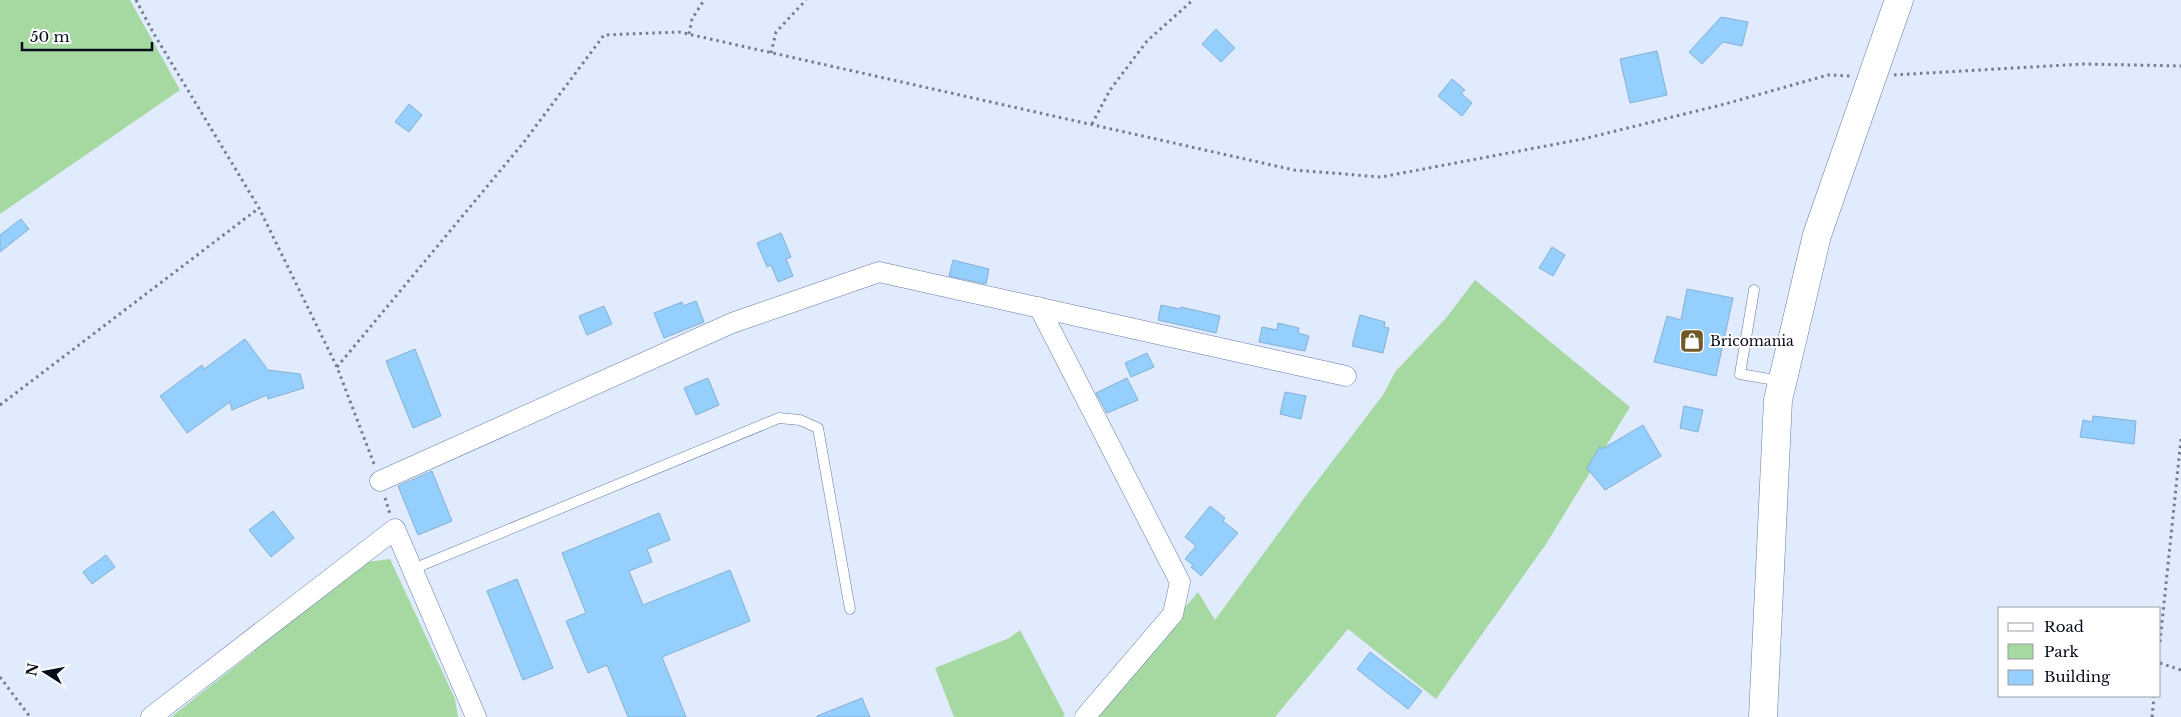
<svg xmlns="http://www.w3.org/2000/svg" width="2181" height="717" font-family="'Libre Baskerville',serif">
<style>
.green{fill:#a6d8a2}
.building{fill:#95cffd;stroke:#85b0d3}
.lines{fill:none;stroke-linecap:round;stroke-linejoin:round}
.lane-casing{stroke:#657ba4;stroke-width:11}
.street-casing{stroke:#657ba4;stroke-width:21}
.secondary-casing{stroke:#657ba4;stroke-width:29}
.path{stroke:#747c8d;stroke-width:3;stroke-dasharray:2.5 4;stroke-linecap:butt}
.lane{stroke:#fff;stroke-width:10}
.street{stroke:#fff;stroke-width:20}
.secondary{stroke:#fff;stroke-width:28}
.labels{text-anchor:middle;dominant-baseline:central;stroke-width:4;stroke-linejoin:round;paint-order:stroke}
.poi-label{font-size:14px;fill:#060c1b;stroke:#fff;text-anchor:start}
</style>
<rect width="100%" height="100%" fill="#e1ebfe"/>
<!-- green -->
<path class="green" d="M0 0H130L180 90 0 214Z
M1475 280 1630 407 1546 544 1436 699 1348 629 1275 717H1093L1198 592 1215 620 1305 497 1383 395 1395 372 1446 318Z
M390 559 455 699 458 717H171L367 562Z
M1020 630 1065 715 1063 717H954L935 668 1009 638Z"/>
<!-- building -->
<path class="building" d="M1721 17 1748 22 1742 46 1723 42 1702 64 1689 52Z
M1216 29 1235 48 1221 62 1202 44Z
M1657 51 1667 95 1630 103 1620 59Z
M1452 79 1465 90 1461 93 1472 103 1462 116 1438 96Z
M409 104 422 115 409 132 395 122Z
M21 219 29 229 0 252V235Z
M781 233 791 257 786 259 793 276 778 282 771 265 767 267 757 243Z
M1552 247 1565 255 1553 276 1539 268Z
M953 260 989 269 986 284 949 276Z
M1687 289 1733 298 1716 376 1654 362 1667 316 1681 320Z
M696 301 704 322 664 338 654 313 682 302 683 306Z
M1161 305 1180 309 1181 307 1220 316 1216 333 1158 320Z
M604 306 612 324 587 335 579 316Z
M1360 315 1385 322 1384 327 1389 328 1383 353 1352 346Z
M1278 323 1299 328 1298 333 1309 336 1305 351 1259 342 1262 327 1277 330Z
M245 339 268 370 300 374 304 388 268 399 267 395 232 410 230 402 187 433 160 396 202 365 204 369Z
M415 349 441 416 413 428 386 361Z
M1147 353 1154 367 1131 377 1125 363Z
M708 378 719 405 696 415 684 388Z
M1127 378 1138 400 1107 413 1096 393Z
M1285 392 1306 396 1301 419 1280 414Z
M1684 406 1703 410 1698 432 1680 428Z
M2093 416 2136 421 2134 444 2080 437 2083 420 2092 422Z
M1643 425 1661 456 1605 490 1587 468 1600 446 1602 449Z
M432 471 452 521 418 535 398 486Z
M1210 506 1225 518 1223 521 1238 533 1201 576 1191 567 1193 565 1185 559 1196 546 1185 537Z
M273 511 294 538 271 557 249 530Z
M659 513 670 540 647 549 652 562 629 571 643 605 730 570 750 621 662 657 686 717H628L607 665 588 673 566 621 586 613 562 553Z
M106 555 115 567 92 584 83 572Z
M517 579 553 668 523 680 487 591Z
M1370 652 1422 691 1408 709 1357 669Z
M862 698 870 717H817V716Z"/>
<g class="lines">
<defs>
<path id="lane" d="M1754 290 1740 374 1781 381
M413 569 779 418 800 420 818 428 850 609"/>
<path id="street" d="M1039 307 1180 582 1173 614 1085 717
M380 481 732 323 879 272 1346 376
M151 717 395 529 476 717"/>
<path id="secondary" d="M1763 717 1778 400 1817 235 1899 0"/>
</defs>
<!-- lane casing -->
<use href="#lane" class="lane-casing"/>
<!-- street casing -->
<use href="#street" class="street-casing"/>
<!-- secondary casing -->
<use href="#secondary" class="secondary-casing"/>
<!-- path -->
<path class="path" d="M136 0 154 34 259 208 337 367 374 464
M689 34 692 19 704 0
M771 53 776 32 806 0
M1894 75 2084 64 2181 66
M1092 124 1110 90 1147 41 1193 0
M337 367 524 142 604 35 679 32 1294 170 1381 177 1583 139 1725 104 1828 75 1851 76
M0 405 259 208
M385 498 390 514
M2160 642 2181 439
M2160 663 2181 670
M0 677 30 717
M2152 717 2154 696"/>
<!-- lane -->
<use href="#lane" class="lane"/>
<!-- street -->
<use href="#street" class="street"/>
<!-- secondary -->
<use href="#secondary" class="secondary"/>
</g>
<!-- icons -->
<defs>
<symbol id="shop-square" viewBox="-11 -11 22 22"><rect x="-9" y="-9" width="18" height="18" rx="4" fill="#715a2a" stroke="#fff"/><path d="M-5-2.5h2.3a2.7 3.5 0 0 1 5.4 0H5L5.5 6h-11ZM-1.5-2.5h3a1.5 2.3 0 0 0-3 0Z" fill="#fff"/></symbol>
</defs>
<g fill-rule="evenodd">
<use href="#shop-square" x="1678" y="327" width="28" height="28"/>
</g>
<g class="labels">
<!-- poi labels -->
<g class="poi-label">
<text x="1710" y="341">Bricomania</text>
</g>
</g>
<!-- legend -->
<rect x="1998" y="607" width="162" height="90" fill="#ffffff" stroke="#9b9ea4"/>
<rect x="2008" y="623" width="25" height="8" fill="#ffffff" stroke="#9b9ea4"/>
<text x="2044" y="632" font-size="15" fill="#060c1b">Road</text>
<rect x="2008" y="644" width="25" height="15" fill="#a6d8a2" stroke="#9b9ea4"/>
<text x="2044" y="657" font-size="15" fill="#060c1b">Park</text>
<rect x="2008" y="670" width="25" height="15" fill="#95cffd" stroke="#9b9ea4"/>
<text x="2044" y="682" font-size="15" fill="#060c1b">Building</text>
<!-- north arrow -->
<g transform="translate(45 672) rotate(281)" stroke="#ffffff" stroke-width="4" paint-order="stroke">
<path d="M0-4L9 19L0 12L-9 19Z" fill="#060c1b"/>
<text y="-8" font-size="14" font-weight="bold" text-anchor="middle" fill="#060c1b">N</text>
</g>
<!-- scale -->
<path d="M22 42v8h130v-8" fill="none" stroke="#060c1b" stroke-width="2.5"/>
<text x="30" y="42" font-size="15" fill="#060c1b" stroke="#ffffff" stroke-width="4" paint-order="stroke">50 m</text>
</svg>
